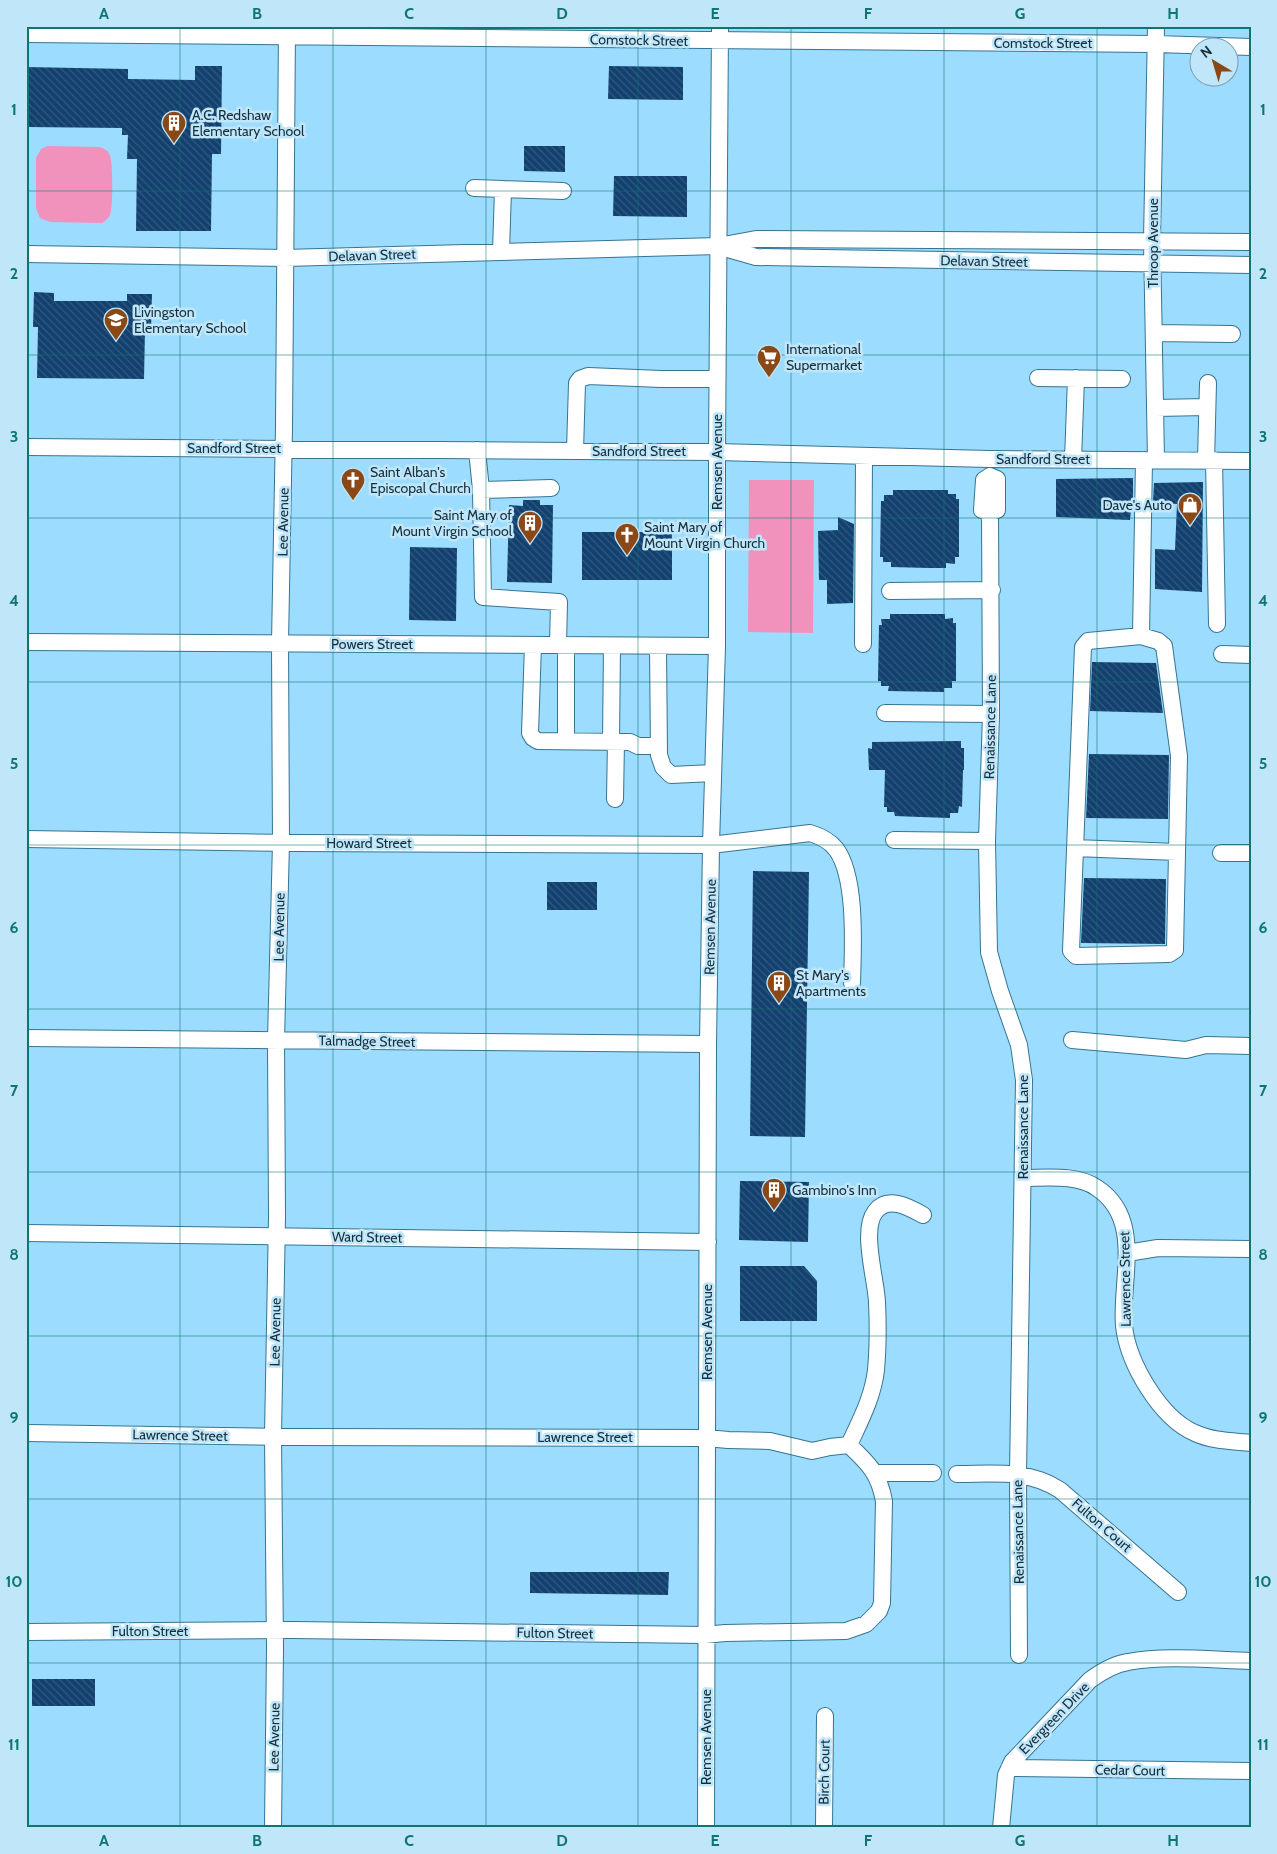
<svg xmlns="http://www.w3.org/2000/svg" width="1277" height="1854" font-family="Cabin,sans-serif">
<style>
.park{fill:#f192bd}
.building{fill:url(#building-back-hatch)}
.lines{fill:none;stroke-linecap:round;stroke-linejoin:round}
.minor-casing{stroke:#357493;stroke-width:18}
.minor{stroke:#fff;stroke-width:16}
.grid{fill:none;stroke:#0f766e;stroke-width:1;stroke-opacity:0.55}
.labels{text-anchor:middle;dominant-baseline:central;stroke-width:5;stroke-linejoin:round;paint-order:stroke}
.street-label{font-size:14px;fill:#152f3d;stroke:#c0e6fa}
.poi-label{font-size:14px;fill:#152f3d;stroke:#c0e6fa;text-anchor:start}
.neatline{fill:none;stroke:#0f766e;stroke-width:2}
.grid-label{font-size:16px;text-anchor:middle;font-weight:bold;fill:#0f766e}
</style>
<defs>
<pattern id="building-back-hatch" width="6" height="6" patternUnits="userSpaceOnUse" patternTransform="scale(1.25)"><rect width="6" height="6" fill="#12406f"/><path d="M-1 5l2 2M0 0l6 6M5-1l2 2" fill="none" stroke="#335a80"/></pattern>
</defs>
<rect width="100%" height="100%" fill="#9cdcfe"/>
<!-- park -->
<path class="park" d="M47 146 98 147C104 148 108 150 110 156 113 162 113 209 110 215 108 219 105 221 102 223L50 222 40 218 36 208V158L41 149Z
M749 480H814L813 633 748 632Z"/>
<!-- building -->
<path class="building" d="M195 66H222L221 154H212L211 231H136L137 159H127L128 135H122V128L26 127V67L128 69V79L195 80Z
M609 66 683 67V100L608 99Z
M524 146H565V172L524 171Z
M614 176H687V217L613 216Z
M34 292 54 293V301H127V294H152L151 330H145L144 379 37 378 38 327H33Z
M1133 478V501H1132L1130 520 1056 517V479Z
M1203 482 1202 592 1155 589V549L1175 550 1177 504 1153 502 1154 483Z
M893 490H948V494H956V499H959V557H955V564L946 563V568H929L891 567V562H883V557H880L881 501H884V495H893Z
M523 500H540V505H553L552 583 507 582 509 505 523 506Z
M838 517 854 524 853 603 827 604V580H819L818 531 838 530Z
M582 532H672V580H582Z
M410 547 457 548 456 621 409 620Z
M890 614H945V619L953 618V623H956V681H952V688H944V692L888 691 889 686H881V681H878L879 625H882L881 619H890Z
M1092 662 1156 663 1163 713 1090 711Z
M961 741V748H964V770H963L962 807 959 806 958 813H950V818L920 817 895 816 894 812H887V807H884L885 770H869L868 748 872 749V742Z
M1089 754 1169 755 1168 819 1086 818Z
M753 871 809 872 805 1137 750 1136Z
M1084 878 1166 879 1165 944 1081 943Z
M547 882H597V910H547Z
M740 1181 809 1182 808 1242 739 1240Z
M740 1266H804L817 1281V1321H740Z
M530 1572H669L668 1595 530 1593Z
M32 1679H95V1706H32Z"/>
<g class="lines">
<defs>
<path id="minor" d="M26 34 1156 44 1251 47
M474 188 503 189
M721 247 756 257 1251 265
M501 252 503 189 563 191
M26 254 285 258 718 246 756 239 1251 242
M1154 333 1232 334
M1038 378 1122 379
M1155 408 1207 407
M26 447 717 452 989 459 1251 461
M477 450 481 490
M575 451 577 383 580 379 588 376 661 379H717
M1073 460 1076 378
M1156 460 1152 241 1156 26
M1214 460 1217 624
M1206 461 1208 383
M990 476 984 480 982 510 990 513
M990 476 997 479V510L990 513
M551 488 481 490 483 597 559 602 558 645
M990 513 991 714 987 841 989 952 1000 991 1019 1045 1024 1080 1018 1474 1019 1655
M890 591 992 590
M1141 636 1088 641 1083 647 1071 951 1076 956 1169 954 1175 950 1179 756 1164 646 1158 641 1141 636 1144 460
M26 642 717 646
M863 644 864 456
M533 645 530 733 533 738 538 741 630 742 638 746H659
M658 646 659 755 663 767 671 775 713 773
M1222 654 1251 655
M885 713 991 714
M566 741V645
M611 741 612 646
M615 799 616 741
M26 839 295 843 711 845 810 833C820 836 829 840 836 849 857 877 853 948 852 983
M894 840 987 841
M1075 848 1177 852
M1221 853H1251
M26 1038 708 1044
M1072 1040 1186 1050 1206 1045 1251 1046
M1023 1178C1046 1178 1078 1174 1097 1188 1144 1219 1120 1281 1124 1326 1128 1363 1160 1418 1195 1433 1212 1441 1232 1441 1251 1443
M26 1233 708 1242
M1127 1253 1158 1248 1251 1249
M26 1433 294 1437 707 1438 728 1440 770 1441 812 1451 830 1447 849 1445C860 1421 873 1397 876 1370 878 1348 878 1324 877 1302 876 1279 861 1231 875 1212 887 1195 909 1207 923 1215
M875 1473H933
M957 1474C995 1474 1027 1469 1060 1490L1178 1592
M26 1632 292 1630 705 1635 725 1633 846 1631 866 1624 879 1611 882 1603 884 1501C879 1473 868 1463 849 1445
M1009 1768 1251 1771
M273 1828 275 1649 273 1436 277 1217 276 1040 281 843 280 643 284 427 287 26
M706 1828 708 1044 711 845 717 646V452L720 26
M824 1828 825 1716
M1001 1828 1006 1775 1012 1762 1090 1680C1101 1672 1114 1664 1128 1662 1165 1655 1212 1660 1251 1661"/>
</defs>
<!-- minor casing -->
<use href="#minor" class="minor-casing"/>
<!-- minor -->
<use href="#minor" class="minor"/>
</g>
<!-- grid -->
<path class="grid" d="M180 26V1828M333 26V1828M486 26V1828M638 26V1828M791 26V1828M944 26V1828M1097 26V1828M26 191H1251M26 355H1251M26 518H1251M26 682H1251M26 845H1251M26 1009H1251M26 1172H1251M26 1336H1251M26 1499H1251M26 1663H1251"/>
<!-- icons -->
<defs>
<symbol id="building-pin" viewBox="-11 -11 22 30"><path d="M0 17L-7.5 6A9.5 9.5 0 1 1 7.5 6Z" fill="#8a4817" stroke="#c0e6fa"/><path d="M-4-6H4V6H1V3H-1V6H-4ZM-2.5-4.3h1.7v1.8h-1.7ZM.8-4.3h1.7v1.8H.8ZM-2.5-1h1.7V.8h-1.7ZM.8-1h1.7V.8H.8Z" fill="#fff"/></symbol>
<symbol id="school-pin" viewBox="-11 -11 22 30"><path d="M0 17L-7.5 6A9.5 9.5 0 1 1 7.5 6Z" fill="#8a4817" stroke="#c0e6fa"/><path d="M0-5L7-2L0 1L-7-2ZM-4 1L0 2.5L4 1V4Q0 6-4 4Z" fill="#fff"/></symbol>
<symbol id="supermarket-pin" viewBox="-11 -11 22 30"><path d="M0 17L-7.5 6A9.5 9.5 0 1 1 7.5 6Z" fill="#8a4817" stroke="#c0e6fa"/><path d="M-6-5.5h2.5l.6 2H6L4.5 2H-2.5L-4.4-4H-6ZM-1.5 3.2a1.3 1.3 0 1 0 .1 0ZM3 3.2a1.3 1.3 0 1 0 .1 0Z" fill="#fff"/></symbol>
<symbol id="church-pin" viewBox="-11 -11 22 30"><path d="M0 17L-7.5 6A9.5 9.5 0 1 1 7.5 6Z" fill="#8a4817" stroke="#c0e6fa"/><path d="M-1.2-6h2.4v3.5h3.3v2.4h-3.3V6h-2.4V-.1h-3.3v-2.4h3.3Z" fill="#fff"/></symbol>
<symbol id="shop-pin" viewBox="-11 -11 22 30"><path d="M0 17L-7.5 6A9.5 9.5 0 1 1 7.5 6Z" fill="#8a4817" stroke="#c0e6fa"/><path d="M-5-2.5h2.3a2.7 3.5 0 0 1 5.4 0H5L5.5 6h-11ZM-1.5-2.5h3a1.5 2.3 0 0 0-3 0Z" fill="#fff"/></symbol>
</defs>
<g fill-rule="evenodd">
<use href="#building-pin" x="160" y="109" width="28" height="38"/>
<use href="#school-pin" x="102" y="306" width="28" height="38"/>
<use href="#supermarket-pin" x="755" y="343" width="28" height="38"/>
<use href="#church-pin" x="339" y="466" width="28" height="38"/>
<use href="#shop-pin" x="1176" y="491" width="28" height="38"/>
<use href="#building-pin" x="516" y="509" width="28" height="38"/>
<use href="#church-pin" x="613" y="521" width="28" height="38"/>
<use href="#building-pin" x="765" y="969" width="28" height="38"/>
<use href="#building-pin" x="760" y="1176" width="28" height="38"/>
</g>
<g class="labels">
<!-- street labels -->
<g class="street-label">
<text transform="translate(639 40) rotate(1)">Comstock Street</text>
<text x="1043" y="43">Comstock Street</text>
<text transform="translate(1153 243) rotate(-90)">Throop Avenue</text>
<text transform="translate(372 255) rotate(-2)">Delavan Street</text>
<text transform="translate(984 261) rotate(1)">Delavan Street</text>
<text x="234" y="448">Sandford Street</text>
<text x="639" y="451">Sandford Street</text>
<text x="1043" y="459">Sandford Street</text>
<text transform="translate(717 462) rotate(-90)">Remsen Avenue</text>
<text transform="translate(283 522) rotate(-89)">Lee Avenue</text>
<text x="372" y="644">Powers Street</text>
<text transform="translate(990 727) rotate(-89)">Renaissance Lane</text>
<text x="369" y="843">Howard Street</text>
<text transform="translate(279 927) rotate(-89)">Lee Avenue</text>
<text transform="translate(710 927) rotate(-89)">Remsen Avenue</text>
<text transform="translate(367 1041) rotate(1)">Talmadge Street</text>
<text transform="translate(1023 1127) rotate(-90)">Renaissance Lane</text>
<text transform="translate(367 1237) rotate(1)">Ward Street</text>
<text transform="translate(1125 1279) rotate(-91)">Lawrence Street</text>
<text transform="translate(275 1332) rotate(-89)">Lee Avenue</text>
<text transform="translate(707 1332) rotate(-90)">Remsen Avenue</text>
<text transform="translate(180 1435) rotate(1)">Lawrence Street</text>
<text x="585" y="1437">Lawrence Street</text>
<text transform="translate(1102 1525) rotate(41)">Fulton Court</text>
<text transform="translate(1018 1532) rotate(-91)">Renaissance Lane</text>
<text x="150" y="1631">Fulton Street</text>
<text transform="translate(555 1633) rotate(1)">Fulton Street</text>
<text transform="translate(1054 1718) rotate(-46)">Evergreen Drive</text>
<text transform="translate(274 1737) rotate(-89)">Lee Avenue</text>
<text transform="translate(706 1737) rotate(-90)">Remsen Avenue</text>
<text transform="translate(1130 1770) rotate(1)">Cedar Court</text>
<text transform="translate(824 1772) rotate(-89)">Birch Court</text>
</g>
<!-- poi labels -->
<g class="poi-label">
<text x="192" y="115">A.C. Redshaw<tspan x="192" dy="16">Elementary School</tspan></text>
<text x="134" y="312">Livingston<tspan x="134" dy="16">Elementary School</tspan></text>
<text x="786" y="349">International<tspan x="786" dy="16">Supermarket</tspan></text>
<text x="370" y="472">Saint Alban's<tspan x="370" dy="16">Episcopal Church</tspan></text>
<text x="1172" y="505" text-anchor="end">Dave's Auto</text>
<text x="512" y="515" text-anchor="end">Saint Mary of<tspan x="512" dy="16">Mount Virgin School</tspan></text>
<text x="644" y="527">Saint Mary of<tspan x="644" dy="16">Mount Virgin Church</tspan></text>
<text x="796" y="975">St Mary's<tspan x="796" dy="16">Apartments</tspan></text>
<text x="792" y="1190">Gambino's Inn</text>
</g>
</g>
<!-- border -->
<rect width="1277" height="1854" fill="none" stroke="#c0e6fa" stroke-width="55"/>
<!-- north arrow -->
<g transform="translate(1214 62) rotate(322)"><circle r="24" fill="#c0e6fa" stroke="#7c9dae"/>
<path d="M0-4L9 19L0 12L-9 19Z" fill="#8a4817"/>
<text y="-8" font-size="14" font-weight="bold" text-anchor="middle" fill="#152f3d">N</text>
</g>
<rect x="28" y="28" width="1222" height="1798" class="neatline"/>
<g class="grid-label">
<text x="104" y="19">A</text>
<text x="257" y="19">B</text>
<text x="409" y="19">C</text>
<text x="562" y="19">D</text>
<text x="715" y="19">E</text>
<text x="868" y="19">F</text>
<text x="1020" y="19">G</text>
<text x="1173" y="19">H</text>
<text x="14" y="115">1</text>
<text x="1263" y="115">1</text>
<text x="14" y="279">2</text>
<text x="1263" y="279">2</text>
<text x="14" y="442">3</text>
<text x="1263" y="442">3</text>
<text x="14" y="606">4</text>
<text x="1263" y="606">4</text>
<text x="14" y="769">5</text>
<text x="1263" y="769">5</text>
<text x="14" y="933">6</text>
<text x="1263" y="933">6</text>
<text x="14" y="1096">7</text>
<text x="1263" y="1096">7</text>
<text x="14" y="1260">8</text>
<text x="1263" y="1260">8</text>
<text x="14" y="1423">9</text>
<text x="1263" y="1423">9</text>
<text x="14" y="1587">10</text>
<text x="1263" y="1587">10</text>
<text x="14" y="1750">11</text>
<text x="1263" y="1750">11</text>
<text x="104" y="1846">A</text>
<text x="257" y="1846">B</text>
<text x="409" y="1846">C</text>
<text x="562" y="1846">D</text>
<text x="715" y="1846">E</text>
<text x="868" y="1846">F</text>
<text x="1020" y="1846">G</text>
<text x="1173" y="1846">H</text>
</g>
</svg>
